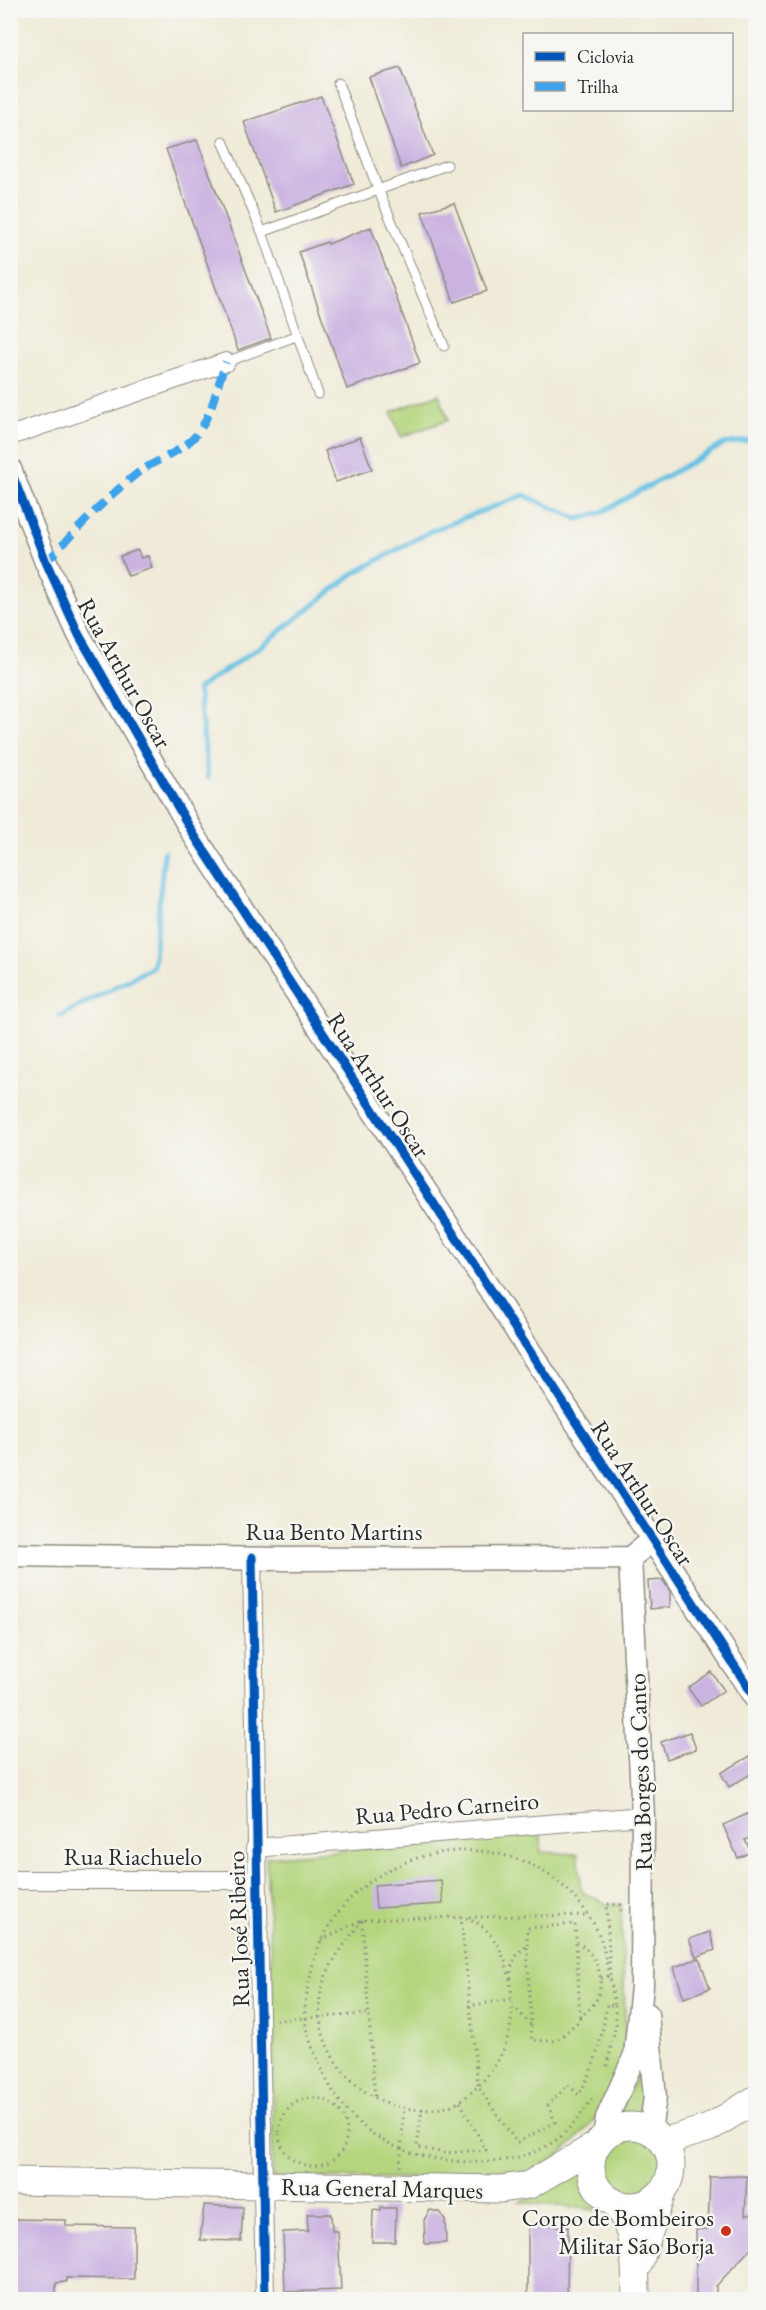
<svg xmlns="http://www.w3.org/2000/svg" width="766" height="2310" font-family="'EB Garamond',serif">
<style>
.green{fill:#b4d57d;stroke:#708054;stroke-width:1.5}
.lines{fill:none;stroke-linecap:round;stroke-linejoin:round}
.stream{stroke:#64c0e2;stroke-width:5}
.building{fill:#cab3e1}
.service-casing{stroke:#8e8b82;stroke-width:11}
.minor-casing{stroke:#8e8b82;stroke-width:20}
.tertiary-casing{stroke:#8e8b82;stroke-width:25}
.secondary-casing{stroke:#8e8b82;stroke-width:29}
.path{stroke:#8e8b82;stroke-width:3;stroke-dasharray:1.5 4.5;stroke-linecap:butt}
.service{stroke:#fff;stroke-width:9}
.minor{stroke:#fff;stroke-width:18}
.tertiary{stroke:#fff;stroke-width:22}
.secondary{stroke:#fff;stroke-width:27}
.quiet{stroke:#3ea3eb;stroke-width:8;stroke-dasharray:15 8;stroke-linecap:butt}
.cycleway-casing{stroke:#f6f6f2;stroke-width:13}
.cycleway{stroke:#0057b8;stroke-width:9}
.poi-dot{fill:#c8321e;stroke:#f6f6f2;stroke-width:2}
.labels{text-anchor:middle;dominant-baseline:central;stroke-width:5;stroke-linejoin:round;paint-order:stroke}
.street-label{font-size:24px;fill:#2b2b2b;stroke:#f6f6f2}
.poi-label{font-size:24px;fill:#2b2b2b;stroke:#f6f6f2;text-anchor:end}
</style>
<rect width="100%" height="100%" fill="#f6f6f2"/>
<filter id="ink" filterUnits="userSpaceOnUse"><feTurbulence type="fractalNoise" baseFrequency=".0167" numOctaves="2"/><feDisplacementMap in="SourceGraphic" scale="12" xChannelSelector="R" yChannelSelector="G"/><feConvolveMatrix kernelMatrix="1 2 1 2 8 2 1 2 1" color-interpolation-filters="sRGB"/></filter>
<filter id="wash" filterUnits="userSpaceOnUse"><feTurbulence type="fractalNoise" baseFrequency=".008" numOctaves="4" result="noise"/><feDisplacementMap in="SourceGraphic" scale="24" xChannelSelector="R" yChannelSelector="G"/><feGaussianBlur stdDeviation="1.35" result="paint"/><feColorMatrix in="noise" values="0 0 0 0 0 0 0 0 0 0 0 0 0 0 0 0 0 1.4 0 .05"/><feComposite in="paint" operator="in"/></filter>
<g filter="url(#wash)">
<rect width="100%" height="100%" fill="#f0ebd8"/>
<!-- green -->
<path class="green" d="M439 394 448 420 401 437 391 412Z
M541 1833V1852L578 1854 582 1892 607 1904 621 1905 626 2042C615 2108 567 2171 497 2178 469 2181 438 2178 410 2178 364 2178 318 2178 272 2178L274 2021 266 1857Z
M644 2059 647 2116 631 2115 616 2119Z
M601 2167a31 31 0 1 1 62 0a31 31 0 1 1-62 0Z
M582 2165 588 2195 606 2211 520 2202 564 2181Z"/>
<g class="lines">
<!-- stream -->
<path class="stream" d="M208 777 198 689 264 644 353 574 433 530 524 495 578 519 600 513 724 444 756 439
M60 1016 153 967 164 852"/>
</g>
<g id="blocks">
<!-- building -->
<path class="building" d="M400 68 433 155 401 168 369 77Z
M321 96 354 184 276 212 244 122Z
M197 140 271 338 238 350 166 149Z
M454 203 487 291 454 302 422 212Z
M371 227 420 363 347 389 299 252 327 242 328 244Z
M360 437 372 469 336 482 325 451Z
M138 550 141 558 148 556 152 568 128 576 120 556Z
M663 1580 670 1591V1607L650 1609 648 1581Z
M711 1672 724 1690 701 1706 688 1688Z
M690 1732 696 1749 667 1759 661 1742Z
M750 1756 756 1771 729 1787 721 1773Z
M756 1810V1835L745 1840 751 1852 738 1858 723 1825Z
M441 1880 443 1904 376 1908 374 1885Z
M710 1932 715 1950 696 1957 689 1939Z
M699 1958 710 1988 684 1998 674 1967Z
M747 2176 745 2215 756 2214V2243L716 2286V2300H696V2230L708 2229 710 2177Z
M204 2205 243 2207 241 2241 200 2240Z
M381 2208H396L395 2242H372L373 2210 381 2211Z
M430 2210 439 2212 445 2219 446 2243 425 2244 424 2220Z
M307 2214H331L332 2231H338L341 2290 285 2292 283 2232 308 2231Z
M11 2219 66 2220V2226L134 2227V2279L66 2278V2282L56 2283V2300H10Z
M548 2225 568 2227 567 2300H528V2227Z"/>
</g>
</g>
<g filter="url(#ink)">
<use href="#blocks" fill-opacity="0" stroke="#8e8b82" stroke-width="1.5"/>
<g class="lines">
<defs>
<path id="service" d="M338 83 378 189 444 346
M223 141 262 232 318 394
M262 232 447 165
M226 362 296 336"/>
<path id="minor" d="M10 436 226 362
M252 1557 265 2300
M255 1848 643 1816
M10 1880H256"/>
<path id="tertiary" d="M10 469 46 562 79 635 194 835 756 1699
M10 1555 285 1559 630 1558 651 1541
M647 2014 655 2097 650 2131
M604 2137 607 2118 635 2055 642 1986 643 1816 630 1558"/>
<path id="secondary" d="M591 2166a40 40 0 1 1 80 0a40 40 0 1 1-80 0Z
M663 2142 709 2128 756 2099
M10 2181 501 2189 529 2185 597 2145
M613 2202C636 2226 636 2268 636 2300
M638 2266 662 2192"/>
</defs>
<!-- service casing -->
<use href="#service" class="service-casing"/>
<!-- minor casing -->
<use href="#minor" class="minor-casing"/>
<!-- tertiary casing -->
<use href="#tertiary" class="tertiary-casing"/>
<!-- secondary casing -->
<use href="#secondary" class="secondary-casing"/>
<!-- path -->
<path class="path" d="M469 1917 587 1915
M362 1920C347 1943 327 1963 321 1991 308 2061 377 2124 446 2107 459 2104 469 2095 479 2085 511 2053 519 2011 507 1968 501 1946 484 1919 461 1917L478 2087 517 2143 555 2122 548 2105 568 2085 579 2095C596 2065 602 2037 607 2004L615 2006 610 1978 607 1904 621 1905V1911
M362 1921 375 2099
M321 1940 362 1920 460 1917
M527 1945V1928L575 1924 580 2016C611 1998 604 1959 577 1942
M601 1978 610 1976
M511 1979C510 1963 515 1955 527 1945L531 2025 514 2007
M468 2006 512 1999
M276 2020 367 2014
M531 2025 532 2040 556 2041 580 2020V2016
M607 2066 616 2024 615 2006
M279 2132a34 34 0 1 1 68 0a34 34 0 1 1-68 0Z
M592 2099C582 2113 571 2129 556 2140 522 2164 478 2165 439 2159 388 2152 345 2122 324 2074 317 2057 306 2037 305 2019 304 2006 307 1991 310 1978 334 1838 531 1801 597 1930 603 1942 605 1957 608 1970
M422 2108 417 2147 444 2153 486 2150 460 2102
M400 2167 404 2107"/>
<!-- service -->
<use href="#service" class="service"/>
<!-- minor -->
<use href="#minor" class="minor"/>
<!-- tertiary -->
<use href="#tertiary" class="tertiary"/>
<!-- secondary -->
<use href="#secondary" class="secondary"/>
<!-- quiet -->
<path class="quiet" d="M46 562C76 531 105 498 139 472 159 458 186 451 200 430 213 410 217 385 226 362"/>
<defs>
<path id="cycleway" d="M10 469 46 562 79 635 194 835 756 1699
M252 1557 265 2300"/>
</defs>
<!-- cycleway casing -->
<use href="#cycleway" class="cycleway-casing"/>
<!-- cycleway -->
<use href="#cycleway" class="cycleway"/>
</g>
</g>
<!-- markers -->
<circle class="poi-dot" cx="726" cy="2231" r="6"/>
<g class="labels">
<!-- street labels -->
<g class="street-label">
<text transform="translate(125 673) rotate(61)">Rua Arthur Oscar</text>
<text transform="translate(379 1085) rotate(57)">Rua Arthur Oscar</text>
<text transform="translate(643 1493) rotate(57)">Rua Arthur Oscar</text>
<text x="334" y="1531">Rua Bento Martins</text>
<text transform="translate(640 1772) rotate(-92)">Rua Borges do Canto</text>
<text transform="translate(447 1808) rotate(-5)">Rua Pedro Carneiro</text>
<text x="133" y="1856">Rua Riachuelo</text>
<text transform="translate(238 1929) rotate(-92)">Rua José Ribeiro</text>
<text transform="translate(382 2188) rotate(1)">Rua General Marques</text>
</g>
<!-- poi labels -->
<g class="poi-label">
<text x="714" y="2217">Corpo de Bombeiros<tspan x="714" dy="28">Militar São Borja</tspan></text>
</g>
</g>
<!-- margin -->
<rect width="766" height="2310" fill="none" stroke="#f6f6f2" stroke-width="36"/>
<!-- legend -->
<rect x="523" y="33" width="210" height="78" fill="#f6f6f2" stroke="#a5a5a2" stroke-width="1.5"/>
<rect x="535" y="52" width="30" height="9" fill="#0057b8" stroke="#a5a5a2" stroke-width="1.5"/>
<text x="577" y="63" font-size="18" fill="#2b2b2b">Ciclovia</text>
<rect x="535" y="82" width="30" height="9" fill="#3ea3eb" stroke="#a5a5a2" stroke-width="1.5"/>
<text x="577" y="93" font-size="18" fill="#2b2b2b">Trilha</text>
</svg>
